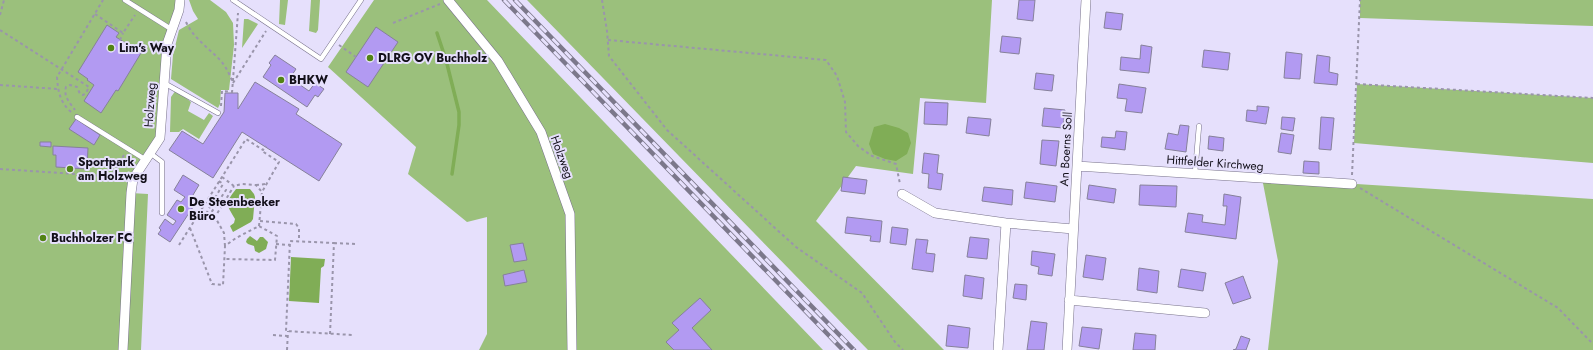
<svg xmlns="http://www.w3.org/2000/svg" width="1593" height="350" font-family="Jost,sans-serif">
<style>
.green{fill:#9bc07c}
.water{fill:#80ad56}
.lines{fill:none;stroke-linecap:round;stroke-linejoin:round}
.stream{stroke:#80ad56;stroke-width:3.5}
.building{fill:#b29af2;stroke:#86819a}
.lane-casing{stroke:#78728b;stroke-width:5.5}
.street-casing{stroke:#78728b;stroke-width:10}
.path{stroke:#9a95ab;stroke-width:2;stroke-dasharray:3 3;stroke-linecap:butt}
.lane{stroke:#fff;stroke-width:4.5}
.street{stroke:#fff;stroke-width:9}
.rail-casing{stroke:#7c788b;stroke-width:4.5}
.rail{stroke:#e6e0fc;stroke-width:3;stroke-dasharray:9;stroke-linecap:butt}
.poi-dot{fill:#528315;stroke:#e6e0fc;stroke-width:1.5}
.labels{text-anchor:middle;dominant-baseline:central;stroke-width:4;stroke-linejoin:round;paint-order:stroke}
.poi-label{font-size:12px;font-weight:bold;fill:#120f19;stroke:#e6e0fc;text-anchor:start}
.street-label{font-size:12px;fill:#120f19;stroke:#e6e0fc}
</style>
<rect width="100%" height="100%" fill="#e6e0fc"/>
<!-- green -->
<path class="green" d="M0 0H180L171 29 160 138 133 179 131 193 148 194 141 350H0Z
M189 0H210L226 12 233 23 234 45 229 90H221L220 104 218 108 171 79 173 55 179 30 198 19 193 11Z
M280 0H288L285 25 279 24Z
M311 0H320L318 30 316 33 309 31Z
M374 0H487L823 350H479L487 334V217L467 222 408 174 416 147 328 67Z
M527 0H992L986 103 920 98 913 174 856 166 816 221 944 350H868Z
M1360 0H1593V26L1360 18Z
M244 19H248L258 24 242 48Z
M1357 84 1593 98V163L1354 143Z
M176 90 191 102 188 111 204 120 209 113 213 116 199 139 183 129 179 132H170L171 97Z
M1262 178 1593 199V350H1268L1278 261Z"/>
<!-- water -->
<path class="water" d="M885 124 899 128 908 133 911 143 907 154 896 161 885 159 873 154 869 144 874 127Z
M236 189H250L254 194 255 197 253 219 251 222 233 232 230 226 234 223 235 219C226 203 224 205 236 189Z
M250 236 257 241 260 237H263L268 242 266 249 259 253 255 251 254 246 248 244 246 242 247 239Z
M291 257 325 259 324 266 321 268 319 303 289 301Z"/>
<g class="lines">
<!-- stream -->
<path class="stream" d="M437 33 446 60 459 112V125L452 174"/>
</g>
<!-- building -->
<path class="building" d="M1019 0H1035L1033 21 1017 19Z
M1106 12 1123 14 1121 30 1104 28Z
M107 25 119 33 116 37 141 53 118 91 116 90 101 113 84 101 94 85 87 80 88 79 78 72Z
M376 27 398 42 368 87 346 72Z
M1002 36 1021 38 1019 54 1000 52Z
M1141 45 1152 47 1149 73 1120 70 1121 57 1140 59Z
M1204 50 1230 53 1228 70 1202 67Z
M1286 52 1302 54 1300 79 1284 78Z
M275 55 296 69 290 78 309 91 315 83 324 89 318 97 315 95 307 107 263 77 271 65 269 63Z
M1317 55 1330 57 1329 72 1338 74 1337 85 1314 83Z
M1036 73 1054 75 1052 91 1034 89Z
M255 82 299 109 296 114 342 144 319 181 242 132 213 178 169 150 182 131 203 144 224 112 225 93H238V109Z
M1119 84 1146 88 1142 113 1125 111 1127 99 1117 98Z
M925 102 948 103 947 125 924 124Z
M1257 106 1269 107 1266 124 1246 121 1247 110 1257 111Z
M1044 108 1065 110 1063 128 1042 126Z
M968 117 991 119 989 136 966 133Z
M1282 117 1295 118 1293 131 1281 129Z
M1321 117 1334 118 1331 150 1319 149Z
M76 119 100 135 94 145 69 129Z
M1180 125 1189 126 1186 152 1165 149 1168 133 1178 135Z
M1116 131 1127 132 1125 150 1101 147 1102 137 1115 138Z
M1281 133 1294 135 1291 154 1278 152Z
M1209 136 1224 138 1223 151 1208 149Z
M1042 140 1059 141 1056 166 1040 164Z
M40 142H51V147L40 146Z
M53 146 88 148 87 169 56 167V155H53Z
M924 153 939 155 937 173 943 174 941 190 928 188 929 174 922 173Z
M1304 161 1319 162V174L1303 173Z
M183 175 199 185 190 200 195 204 170 242 158 234 161 230 159 228 165 219 173 225 176 221 167 215 177 200 181 202 185 197 174 190Z
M843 177 867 180 865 194 841 191Z
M1026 182 1057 186 1055 202 1024 198Z
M1089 185 1116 189 1114 203 1087 199Z
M1140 185 1177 186 1176 207 1139 205Z
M984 187 1013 190 1012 205 982 201Z
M1224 194 1241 197 1236 239 1185 232 1188 213 1203 215 1202 222 1225 225 1227 206H1223Z
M847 217 882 221 880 242 870 241 871 236 845 233Z
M892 227 908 229 906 245 890 243Z
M970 237 989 239 987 259 967 257Z
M916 239 928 240 926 253 935 254 933 272 912 269Z
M523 243 527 260 514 262 510 245Z
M1032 251 1055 254 1052 276 1038 274 1039 267 1031 265Z
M1086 255 1106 258 1103 280 1083 277Z
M1139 268 1159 271 1157 293 1137 290Z
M1181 269 1206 273 1203 291 1178 287Z
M524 270 527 282 505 286 503 275Z
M965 275 984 278 982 299 963 296Z
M1243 276 1251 298 1233 304 1225 283Z
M1015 284 1027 285 1026 300 1013 298Z
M700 298 711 310 692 328 712 350H674L666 342 679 330 672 323Z
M1031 321 1047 323 1044 350H1027Z
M948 325 970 328 968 348 946 346Z
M1082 327 1102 329 1099 349 1079 346Z
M1135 333 1156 335 1155 350H1133Z
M1241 336 1250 339 1246 350H1233L1236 349Z"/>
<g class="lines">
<defs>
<path id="lane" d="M125 0 171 29
M233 0 321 59 361 0
M164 83 218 113
M77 117 146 160
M150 153 162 162V213
M1195 173 1199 126"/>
<path id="street" d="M448 0 498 61 541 132 570 214 572 350
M1077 166 1352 184
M902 194 935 213 1006 223 1073 229
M1069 300 1205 313
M123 350 131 193 133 179 160 138 167 44 179 10 180 0
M998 350 1006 223
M1067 350 1086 0"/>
</defs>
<!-- lane casing -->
<use href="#lane" class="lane-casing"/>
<!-- street casing -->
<use href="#street" class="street-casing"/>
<!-- path -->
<path class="path" d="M602 0 607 31 609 56 667 130 796 247 862 293 895 342 903 350
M95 14 123 33 135 15
M0 15 4 0
M186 22C194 39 209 48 221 61 227 68 230 76 233 83
M393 23 440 4
M0 30 89 87 86 93 83 95 80 94 77 87 70 85 66 87C63 96 70 103 75 110
M120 40 123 33
M608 40 826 60 837 76 845 102 846 132 858 146 872 156 896 164 900 184
M339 45 356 57
M233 83 266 31
M1357 84 1593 98
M0 85 58 89
M232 93 238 13
M221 106 222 91 232 92
M71 112C60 102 58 92 57 77L103 0
M0 169 107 176 115 171 124 155
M1352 175 1360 0
M222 177 234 186 242 184 256 185 262 192
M219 181 223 184 206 214 209 216 226 190 230 192
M256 185 266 184
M1360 188 1558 308 1593 344
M260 221 296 224 299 228V241
M259 226 262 192 279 162 262 151 263 150
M190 228 212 284 223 285 225 246 236 238 259 226 277 236 275 260 225 259
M334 243 357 244
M276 244 290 245
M179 245 246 139 263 150 266 146
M225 246 224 233 215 217 234 186
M330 334 334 243 290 241 286 331 353 335
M273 335 287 336
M287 350 288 331"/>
<!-- lane -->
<use href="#lane" class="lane"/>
<!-- street -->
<use href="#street" class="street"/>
<defs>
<path id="rail" d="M504 0 843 350
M515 0 854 350"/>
</defs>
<!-- rail casing -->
<use href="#rail" class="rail-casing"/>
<!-- rail -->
<use href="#rail" class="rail"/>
</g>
<!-- markers -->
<g class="poi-dot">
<circle cx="111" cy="48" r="4"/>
<circle cx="370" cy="58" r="4"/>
<circle cx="281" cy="80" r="4"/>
<circle cx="70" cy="169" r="4"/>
<circle cx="181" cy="209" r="4"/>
<circle cx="43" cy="238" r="4"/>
</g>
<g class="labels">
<!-- poi labels -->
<g class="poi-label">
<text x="119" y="48">Lim's Way</text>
<text x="378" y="58">DLRG OV Buchholz</text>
<text x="289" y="80">BHKW</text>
<text x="78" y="162">Sportpark<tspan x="78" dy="14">am Holzweg</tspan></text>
<text x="189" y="202">De Steenbeeker<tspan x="189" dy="14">Büro</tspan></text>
<text x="51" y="238">Buchholzer FC</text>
</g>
<!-- street labels -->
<g class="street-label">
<text transform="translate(150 105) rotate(-86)">Holzweg</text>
<text transform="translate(1066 149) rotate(-87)">An Boerns Soll</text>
<text transform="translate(562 157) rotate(70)">Holzweg</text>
<text transform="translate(1215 163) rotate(4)">Hittfelder Kirchweg</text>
</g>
</g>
</svg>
